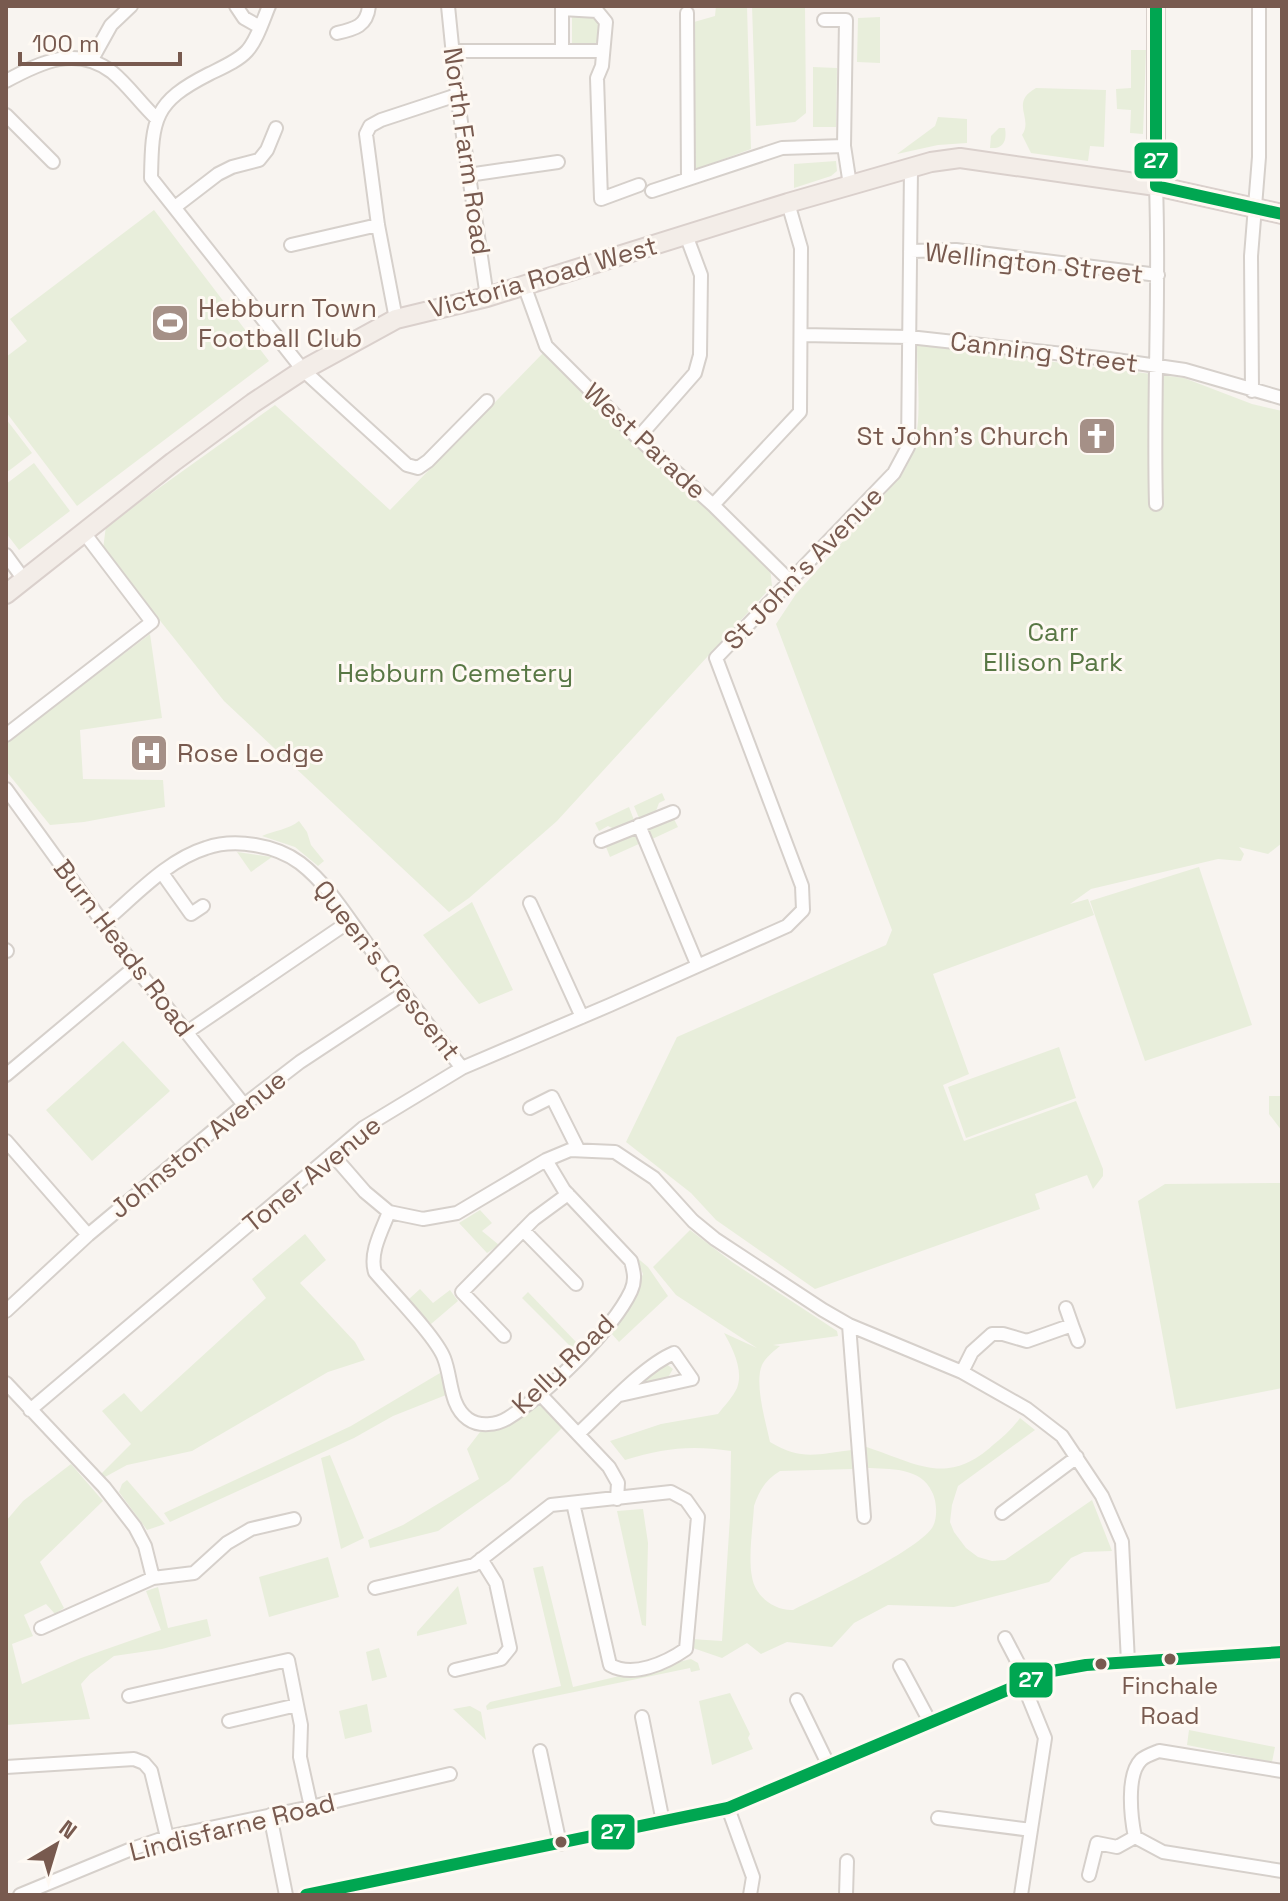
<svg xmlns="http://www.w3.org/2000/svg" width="1288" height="1901" font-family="'Space Grotesk',sans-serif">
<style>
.green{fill:#e8eedb}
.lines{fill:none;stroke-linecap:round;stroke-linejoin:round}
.street-casing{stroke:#d6d0cb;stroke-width:16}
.secondary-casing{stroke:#d8d0cb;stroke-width:20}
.primary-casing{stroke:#dad0cc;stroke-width:22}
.street{stroke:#fefdfd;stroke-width:12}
.secondary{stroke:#fefdfd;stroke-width:16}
.primary{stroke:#f3ede8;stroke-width:18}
.bus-1-casing{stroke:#fef9f3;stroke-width:18}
.bus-1{stroke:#00a651;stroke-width:12}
.bus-dot{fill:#785a4f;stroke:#fef9f3;stroke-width:3}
.labels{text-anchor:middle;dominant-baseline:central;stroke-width:6;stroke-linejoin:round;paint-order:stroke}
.bus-label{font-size:24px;fill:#785a4f;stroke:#fef9f3}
.street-label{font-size:26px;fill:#785a4f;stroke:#fef9f3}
.poi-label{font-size:26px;fill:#785a4f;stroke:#fef9f3;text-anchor:start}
.park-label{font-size:26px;fill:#587744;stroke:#fef9f3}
.line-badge{stroke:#fef9f3;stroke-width:3}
.badge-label{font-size:22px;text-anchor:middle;font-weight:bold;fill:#fff}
</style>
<rect width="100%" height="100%" fill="#f8f4f0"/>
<!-- green -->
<path class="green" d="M716 6H747L751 149 694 170V22L715 16Z
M752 6H805L806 113 795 122 756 126Z
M572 15 593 16 597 20 600 36 595 44 572 45Z
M880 17V63L857 62 858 18Z
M1131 50H1146L1143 134 1130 133 1131 110 1117 109 1116 89 1131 88Z
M813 67 837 68 836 127H813Z
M1036 88 1106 90 1104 147 1090 146 1088 161 1031 153 1022 135C1034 118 1009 103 1036 88Z
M938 117 967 119V143L938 145 897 154 935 126Z
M999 128H1005C1007 140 1004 149 990 148L991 136Z
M836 161 837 171 831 176 794 188V164Z
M154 210 269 361 77 506 6 412V357L27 341 10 319Z
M917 345 1184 378 1252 404 1282 411V843L1268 854 1239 847 1244 854 1241 861 1218 859 1091 889 1070 904 1088 899 1094 915 933 974 969 1074 943 1085 964 1141 1076 1101 1103 1169V1176L1093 1189 1087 1175 1035 1194 1040 1209 815 1289 716 1220 691 1193 626 1142 677 1037 886 945 892 930 776 624 796 594 901 476C926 438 917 390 917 345Z
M543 353 770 567 772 586 557 821 469 898 449 912 224 701 103 549 106 526 275 405 390 510Z
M6 419 32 453 6 473Z
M34 463 70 511 19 550 6 533V484Z
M150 634 162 718 80 730 83 779 163 780 165 807 84 822 50 825 6 771 7 742Z
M662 793 665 800 659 803 656 811 639 818 634 806Z
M629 807 634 820 614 829 608 826 599 831 595 823Z
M674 819 678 827 650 840 647 834 651 825Z
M299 821 307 832 311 845 324 861 318 866 295 847 262 836C275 830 288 830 299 821Z
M633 833 641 843 610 857 606 847C618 842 618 837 633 833Z
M237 852 272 857 251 872Z
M1199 867 1252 1025 1145 1061 1090 901Z
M472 902 513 990 479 1004 423 935Z
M123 1041 170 1091 92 1161 46 1110Z
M1059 1047 1076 1098 966 1138 948 1087Z
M1269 1096H1282V1131L1269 1114Z
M1282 1183V1388L1176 1409 1138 1201 1165 1184Z
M480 1210 492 1223 482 1231 499 1245 487 1253 459 1223Z
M690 1230 732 1262 837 1331 838 1336 773 1345 780 1346C774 1351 765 1358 762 1365 754 1383 766 1423 770 1442 801 1461 818 1454 852 1450L853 1469 780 1471C766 1479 759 1491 754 1506 753 1526 748 1557 752 1577 755 1596 774 1611 793 1610 823 1595 915 1552 932 1528 938 1519 937 1501 932 1492 921 1467 889 1469 866 1468L863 1446C915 1462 946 1488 993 1445 1003 1437 1012 1429 1020 1418L1035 1430 958 1486 952 1505 950 1522 954 1532 966 1548 978 1557 992 1561 1005 1560 1092 1500 1112 1551 1084 1552 1071 1558 1049 1582 954 1607 888 1605 854 1623 832 1647 787 1642 761 1654 747 1643 722 1658 690 1647 691 1639 722 1641 730 1517 731 1451C691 1445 664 1448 625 1460L610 1441 661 1424 718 1414C724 1406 733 1397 737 1388 744 1370 732 1347 724 1333L757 1348 676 1295 653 1267Z
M305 1234 326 1260 300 1283 355 1342 365 1360 328 1372 192 1451 127 1465 105 1477 101 1474 131 1444 102 1411 124 1393 141 1412 266 1298 252 1279Z
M635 1256 648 1267 668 1296 619 1342 611 1333 628 1310 643 1274Z
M420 1289 433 1303 450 1290 458 1301 431 1324 409 1299Z
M528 1292 577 1343 573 1349 522 1298Z
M665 1363 673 1369 667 1379 640 1385Z
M440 1373 446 1395 393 1416 354 1438 170 1522 164 1513 351 1426Z
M535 1405 541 1406 562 1428 509 1481 438 1531 370 1548 368 1540 403 1525 479 1479 467 1449 480 1432 503 1427Z
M330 1455 364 1538 341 1549 321 1458Z
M71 1464 103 1501 40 1562 64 1608 55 1614 46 1604 24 1615 33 1636 12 1644 22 1684 81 1658 161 1630 146 1591 158 1587 168 1628 207 1619 211 1636 162 1649 114 1656 90 1674 81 1684 90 1719 6 1725V1521L23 1501Z
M127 1480 165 1524 147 1530 119 1492 122 1484Z
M643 1509 648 1543 646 1626 642 1625 617 1511Z
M328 1557 339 1597 269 1617 259 1577Z
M543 1566 573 1687 691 1659 698 1663 700 1670 691 1672 690 1668 487 1710 486 1706 490 1702 561 1686 533 1568Z
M458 1586 467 1624 417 1636V1632Z
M379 1648 387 1677 372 1681 366 1652Z
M730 1693 750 1734 748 1738 753 1749 712 1765 699 1701Z
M367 1704 372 1732 345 1739 339 1711Z
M470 1706 481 1712 486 1740 453 1709Z
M1189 1730 1275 1747 1272 1762 1187 1745Z"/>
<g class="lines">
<defs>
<path id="street" d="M236 6 244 18 260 27
M269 6C263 20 257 40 247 51 238 61 221 68 209 74 154 102 152 118 151 178L303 370 407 465 418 468 428 461 487 401
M448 6 457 95 487 297
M562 9 597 11 606 22 602 66 597 78 601 199 639 185
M687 13 688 179
M824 20H846L844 146 850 185
M337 33C355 29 367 26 369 6
M562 50V6
M452 51H603
M91 61 111 25 131 6
M6 81C41 62 76 45 112 72 128 85 141 104 156 118
M6 115 53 162
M468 175 558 162
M1156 186C1160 292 1153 398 1156 504
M652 191 782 148 844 146
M175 207 218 174 232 167 259 160 267 150 276 128
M291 245 378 225
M910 251 956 250 1158 275
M524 285 546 346 638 438 713 505 790 581
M396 319 378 225 366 134 370 126 381 120 457 95
M802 335 909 337 1109 359 1185 370 1282 398
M1252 391 1251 256 1259 157V6
M638 438 695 373 700 355 701 275 686 235
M713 505 800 412 801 248 788 203
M6 555 25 581
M6 735 152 622 85 534
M6 789 135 967 244 1105
M639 825 697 964
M601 841 673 812
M162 873 191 914 203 906
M530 903 582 1017
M103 923C135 896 167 860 206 848 235 838 276 845 300 863 330 886 350 922 373 952 402 992 432 1030 462 1068
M6 950 7 951
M187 1032 350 921
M6 1075 135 967
M530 1108 552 1097 578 1149
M6 1141 88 1235
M332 1154 365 1192 389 1212 423 1219 457 1213 546 1160 570 1150 615 1152 654 1178 693 1221 715 1239 823 1310 849 1325 962 1372 1027 1409 1062 1436 1102 1496 1122 1542 1128 1662
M389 1212C382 1230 369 1253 375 1272 391 1291 436 1337 444 1358 452 1378 449 1405 468 1419 479 1427 497 1425 508 1418 546 1394 612 1331 631 1291 636 1280 634 1272 631 1261L564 1190 546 1160
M523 1230 576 1284
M6 1311 88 1235 244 1105 300 1062 403 994
M849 1325 864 1517
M1072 1325 1078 1341
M504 1336 462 1292 534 1219 568 1194
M962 1372 972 1352 992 1334H1003L1027 1341 1072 1325 1066 1308
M6 1383 104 1487 135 1527 145 1546 153 1578
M539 1393 609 1467 618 1483 617 1499
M30 1410 363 1128 462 1068 610 1005 787 926 803 910 802 886 716 658 894 473 908 447 911 168
M578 1434C604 1410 643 1366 674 1353L692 1379 620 1395
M1002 1513 1077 1457
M375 1588 474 1565 551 1505 671 1492 686 1500 698 1517 686 1649C666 1663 633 1678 610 1665L573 1503
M41 1628 153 1578 194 1573 227 1543 251 1529 294 1519
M1005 1638 1028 1682
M900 1666 930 1722
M455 1670 501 1659 510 1648 496 1583 481 1559
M129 1696 288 1660 301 1725 300 1757 311 1807
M797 1700 829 1766
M642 1717 663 1822
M229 1721 297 1705
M540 1751 560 1844
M6 1767 134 1759 144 1763 151 1771 167 1837
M728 1808 753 1877 750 1895
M270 1815 286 1895
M938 1818 1031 1830
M1135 1837C1131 1818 1126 1775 1141 1760 1145 1756 1154 1753 1159 1751L1282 1771
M1089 1875 1097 1843 1117 1847 1135 1837 1163 1852 1282 1871
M20 1895 129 1850 167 1837 311 1807 450 1774
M306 1895 728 1808 1052 1671 1086 1665 1282 1652
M846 1895 847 1861
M1021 1895 1045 1738 1023 1684"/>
<path id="secondary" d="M1156 6V186"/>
<path id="primary" d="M6 594 173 462 253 403 303 370 396 319 487 297 788 203 931 162 960 158 1156 186 1282 214"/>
</defs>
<!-- street casing -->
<use href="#street" class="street-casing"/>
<!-- secondary casing -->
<use href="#secondary" class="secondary-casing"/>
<!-- primary casing -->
<use href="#primary" class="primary-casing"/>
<!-- street -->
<use href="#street" class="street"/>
<!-- secondary -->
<use href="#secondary" class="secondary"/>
<!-- primary -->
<use href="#primary" class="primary"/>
<defs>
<path id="bus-1" d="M1156 6V186L1282 214
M306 1895 728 1808 1052 1671 1086 1665 1282 1652"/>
</defs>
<!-- bus-1 casing -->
<use href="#bus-1" class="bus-1-casing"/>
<!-- bus-1 -->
<use href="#bus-1" class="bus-1"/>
</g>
<!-- icons -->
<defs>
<symbol id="stadium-square" viewBox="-11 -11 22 22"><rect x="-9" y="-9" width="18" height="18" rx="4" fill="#a59087" stroke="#fef9f3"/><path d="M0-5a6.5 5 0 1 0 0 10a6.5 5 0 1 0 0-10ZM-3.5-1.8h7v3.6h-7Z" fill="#fff"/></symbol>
<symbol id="church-square" viewBox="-11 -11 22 22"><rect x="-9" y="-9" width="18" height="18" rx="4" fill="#a59087" stroke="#fef9f3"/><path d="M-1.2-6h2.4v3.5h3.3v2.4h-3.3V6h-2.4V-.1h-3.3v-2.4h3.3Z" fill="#fff"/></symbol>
<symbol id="hospital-square" viewBox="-11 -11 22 22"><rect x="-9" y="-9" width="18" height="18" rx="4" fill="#a59087" stroke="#fef9f3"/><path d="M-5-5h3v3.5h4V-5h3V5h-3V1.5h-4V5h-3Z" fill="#fff"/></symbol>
</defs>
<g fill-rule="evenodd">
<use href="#stadium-square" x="148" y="301" width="44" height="44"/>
<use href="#church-square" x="1075" y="414" width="44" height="44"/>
<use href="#hospital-square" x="127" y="731" width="44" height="44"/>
</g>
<!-- markers -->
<g class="bus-dot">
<circle cx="1170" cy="1659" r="7"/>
<circle cx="1101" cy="1664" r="7"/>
<circle cx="561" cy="1842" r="7"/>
</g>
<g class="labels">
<!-- bus labels -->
<g class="bus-label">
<text x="1170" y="1685">Finchale<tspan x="1170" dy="30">Road</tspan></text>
</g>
<!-- street labels -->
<g class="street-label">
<text transform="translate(467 151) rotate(82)">North Farm Road</text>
<text transform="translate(1034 263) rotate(6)">Wellington Street</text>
<text transform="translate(543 277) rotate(-16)">Victoria Road West</text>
<text transform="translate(1044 352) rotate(7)">Canning Street</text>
<text transform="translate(645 441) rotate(43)">West Parade</text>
<text transform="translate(803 568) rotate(-46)">St John's Avenue</text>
<text transform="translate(124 948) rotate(53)">Burn Heads Road</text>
<text transform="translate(387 970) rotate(52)">Queen's Crescent</text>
<text transform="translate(198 1144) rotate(-39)">Johnston Avenue</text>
<text transform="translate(312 1174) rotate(-39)">Toner Avenue</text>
<text transform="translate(563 1364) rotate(-44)">Kelly Road</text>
<text transform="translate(232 1827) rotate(-14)">Lindisfarne Road</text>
</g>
<!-- poi labels -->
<g class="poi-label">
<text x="198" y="308">Hebburn Town<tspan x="198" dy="30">Football Club</tspan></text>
<text x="1069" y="436" text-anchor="end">St John's Church</text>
<text x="177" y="753">Rose Lodge</text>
</g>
<!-- park labels -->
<g class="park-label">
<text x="1053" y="632">Carr<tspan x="1053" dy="30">Ellison Park</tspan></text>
<text x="455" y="673">Hebburn Cemetery</text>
</g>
</g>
<g class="line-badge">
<rect x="1133" y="141" width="46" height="39" rx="8" fill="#00a651"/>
<rect x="1008" y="1661" width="46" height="38" rx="8" fill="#00a651"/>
<rect x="590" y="1813" width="46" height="38" rx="8" fill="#00a651"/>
</g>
<g class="badge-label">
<text x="1156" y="168">27</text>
<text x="1031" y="1687">27</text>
<text x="613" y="1839">27</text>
</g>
<!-- border -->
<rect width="1288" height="1901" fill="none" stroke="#785a4f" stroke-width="16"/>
<!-- north arrow -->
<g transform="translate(56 1845) rotate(38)" stroke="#fef9f3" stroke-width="6" paint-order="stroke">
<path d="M0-6L14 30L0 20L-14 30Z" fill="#785a4f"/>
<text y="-12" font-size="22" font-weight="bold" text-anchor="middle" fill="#785a4f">N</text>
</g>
<!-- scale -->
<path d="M20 52v12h160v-12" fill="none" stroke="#785a4f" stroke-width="4"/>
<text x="32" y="52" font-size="24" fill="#785a4f" stroke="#fef9f3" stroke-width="6" paint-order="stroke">100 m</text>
</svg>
